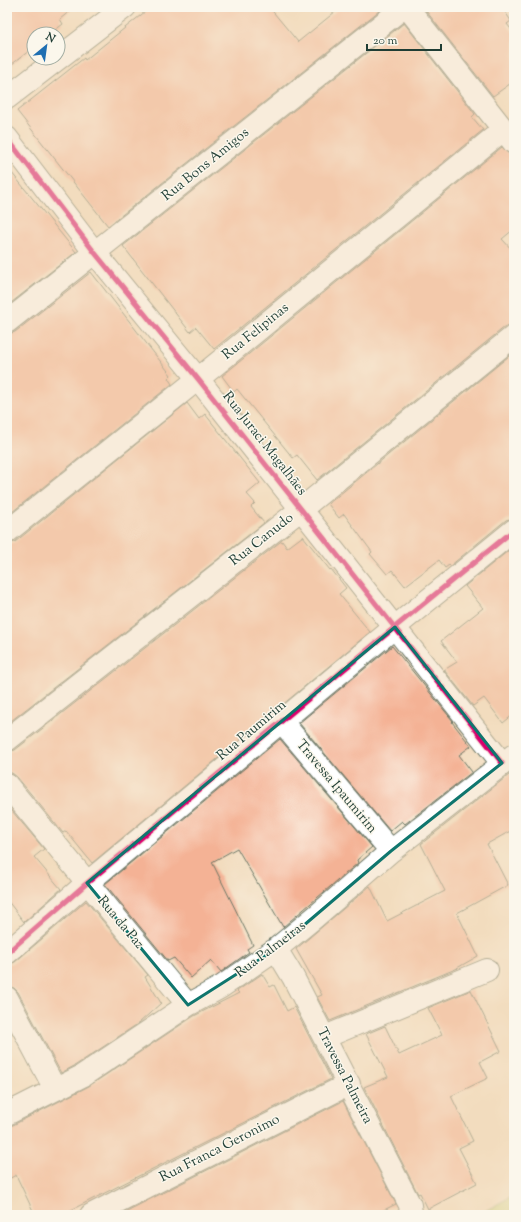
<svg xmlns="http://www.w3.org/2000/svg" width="521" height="1222" font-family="'Sorts Mill Goudy',serif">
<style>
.green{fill:#c4d374;stroke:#728854}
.building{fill:#f4b295}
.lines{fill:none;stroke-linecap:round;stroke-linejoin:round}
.minor-casing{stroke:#697564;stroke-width:24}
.minor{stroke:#fff;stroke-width:22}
.cycleway-casing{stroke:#fbf7ec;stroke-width:8}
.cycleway{stroke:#d6006c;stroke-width:5}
.marked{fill:none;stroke:#0f766e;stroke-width:3;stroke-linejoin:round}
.labels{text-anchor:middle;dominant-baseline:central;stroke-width:3;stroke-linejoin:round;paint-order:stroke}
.street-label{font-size:14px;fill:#1f3d34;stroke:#fbf7ec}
</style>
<rect width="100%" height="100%" fill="#fbf7ec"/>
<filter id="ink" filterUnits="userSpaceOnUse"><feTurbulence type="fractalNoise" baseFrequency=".025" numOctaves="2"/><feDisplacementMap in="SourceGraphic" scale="8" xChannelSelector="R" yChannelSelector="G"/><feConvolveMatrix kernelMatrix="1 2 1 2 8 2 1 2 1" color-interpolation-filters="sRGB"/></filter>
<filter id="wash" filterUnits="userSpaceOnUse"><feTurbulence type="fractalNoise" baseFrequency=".012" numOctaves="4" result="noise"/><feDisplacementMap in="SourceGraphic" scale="16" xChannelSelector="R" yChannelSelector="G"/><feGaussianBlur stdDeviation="0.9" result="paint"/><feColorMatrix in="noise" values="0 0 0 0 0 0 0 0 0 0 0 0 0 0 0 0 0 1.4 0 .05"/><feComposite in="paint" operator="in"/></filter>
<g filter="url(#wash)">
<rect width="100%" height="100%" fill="#f2dcbe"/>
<!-- green -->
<path class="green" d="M514 1195V1215H478Z"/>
<g id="blocks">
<!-- building -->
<path class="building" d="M7 7H75L60 19 63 24 50 34H34V47L7 68Z
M151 7H269L298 42 341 7H384L108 226 17 111 84 58 85 60Z
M423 7H502L511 21 507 24 514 33V81L493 96Z
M404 23 475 114 472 117 483 130 214 349 196 327 190 332 123 246Z
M502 147 509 154 514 155V229L502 239 514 252V324L506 326 317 480 297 455 293 458 237 389 234 392 222 376Z
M7 167 76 252 7 306Z
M91 272 171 375 168 378 172 384 7 516V334L15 332Z
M514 352V518L506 520 450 566 449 565 445 568 439 560 405 586 392 570 387 574 370 554 372 552 344 514 339 518 328 504Z
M187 403 199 419 205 414 260 483 247 494 255 503 251 507 264 523 7 724V544L15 542Z
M303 536 330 570 331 569 346 588 339 594 370 632 92 863 66 831 63 833 17 777 12 773H7V752L15 750 280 542 282 541 287 548Z
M514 546V714L503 723 484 698 473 706 444 670 457 662 441 641 483 608 465 586Z
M392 646 453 721 452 722 471 746 459 755 472 772 405 824 402 821 390 831 299 723Z
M280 739 372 847 357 860 358 863 283 927 237 848 212 862 253 945 247 949 249 952 221 972 211 960 191 978 174 958 168 961 105 884Z
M514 771V829L487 844 508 885 457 913 478 956 457 968H458L330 1021 317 997 322 995 296 949 370 886 387 921 445 891 421 844Z
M7 805 44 849 34 857 61 889 24 922 7 900Z
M86 901 148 975 145 977 161 1003 139 1023 76 1065 61 1073 18 992 14 988 7 985V965L15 962Z
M262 974 270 987 274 985 287 1011 294 1007 331 1079 61 1215H35L16 1175 7 1180V1126L13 1125 89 1086 194 1016 239 993 237 991Z
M471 990 501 1051 480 1062 488 1078 451 1096 473 1141 459 1148 477 1183 428 1209 420 1193 418 1194 364 1087 388 1077 366 1034 385 1026 399 1055 442 1035 428 1008Z
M343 1101 396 1204 374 1215H119Z"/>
</g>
</g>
<g filter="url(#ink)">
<use href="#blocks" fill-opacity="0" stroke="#697564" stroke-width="1"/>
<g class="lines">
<defs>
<path id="minor" d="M407 7 514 143
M7 98 125 7
M7 138 95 253 198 379 502 763
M7 322 404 7
M7 532 198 379 503 130
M282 722 391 851
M7 740 300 510 514 336
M7 785 188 1005
M276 949 293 977 410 1205 411 1213 409 1215
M7 953 87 883 395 627 514 530
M7 998 55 1089
M325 1037 487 970
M7 1114 82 1076 188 1005 221 987 276 949 315 917 391 851 514 755
M91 1215 349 1084"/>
</defs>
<!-- minor casing -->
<use href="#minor" class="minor-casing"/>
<!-- minor -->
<use href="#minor" class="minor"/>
<defs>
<path id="cycleway" d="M7 138 95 253 198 379 502 763
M7 953 87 883 395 627 514 530"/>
</defs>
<!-- cycleway casing -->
<use href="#cycleway" class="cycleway-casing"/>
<!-- cycleway -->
<use href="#cycleway" class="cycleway"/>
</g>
</g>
<!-- marked area -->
<path d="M0 0H521V1222H0ZM395 627 502 763 391 851 276 949 188 1005 87 883Z" fill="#f2dcbe" fill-opacity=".55" fill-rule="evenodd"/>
<path class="marked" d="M395 627 502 763 391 851 276 949 188 1005 87 883Z"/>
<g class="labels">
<!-- street labels -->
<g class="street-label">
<text transform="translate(206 165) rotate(-39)">Rua Bons Amigos</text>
<text transform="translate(256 332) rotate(-39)">Rua Felipinas</text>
<text transform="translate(264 444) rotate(52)">Rua Juraci Magalhães</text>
<text transform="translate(262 540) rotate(-38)">Rua Canudo</text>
<text transform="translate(252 731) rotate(-40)">Rua Paumirim</text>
<text transform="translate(336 787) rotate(50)">Travessa Ipaumirim</text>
<text transform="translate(120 923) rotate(50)">Rua da Paz</text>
<text transform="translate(271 950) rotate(-37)">Rua Palmeiras</text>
<text transform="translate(344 1076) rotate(63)">Travessa Palmeira</text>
<text transform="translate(220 1149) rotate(-27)">Rua Franca Geronimo</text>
</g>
</g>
<!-- margin -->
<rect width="521" height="1222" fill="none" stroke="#fbf7ec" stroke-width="24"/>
<!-- north arrow -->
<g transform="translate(46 46) rotate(29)"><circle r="19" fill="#fbf7ec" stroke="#a3ada2"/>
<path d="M0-3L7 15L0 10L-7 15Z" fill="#1f6fb2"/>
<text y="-6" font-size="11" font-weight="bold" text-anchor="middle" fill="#1f3d34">N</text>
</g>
<!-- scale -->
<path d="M367 44v6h74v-6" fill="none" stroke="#1f3d34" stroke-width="2"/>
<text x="373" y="44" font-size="12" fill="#1f3d34" stroke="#fbf7ec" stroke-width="3" paint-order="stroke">20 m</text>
</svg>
